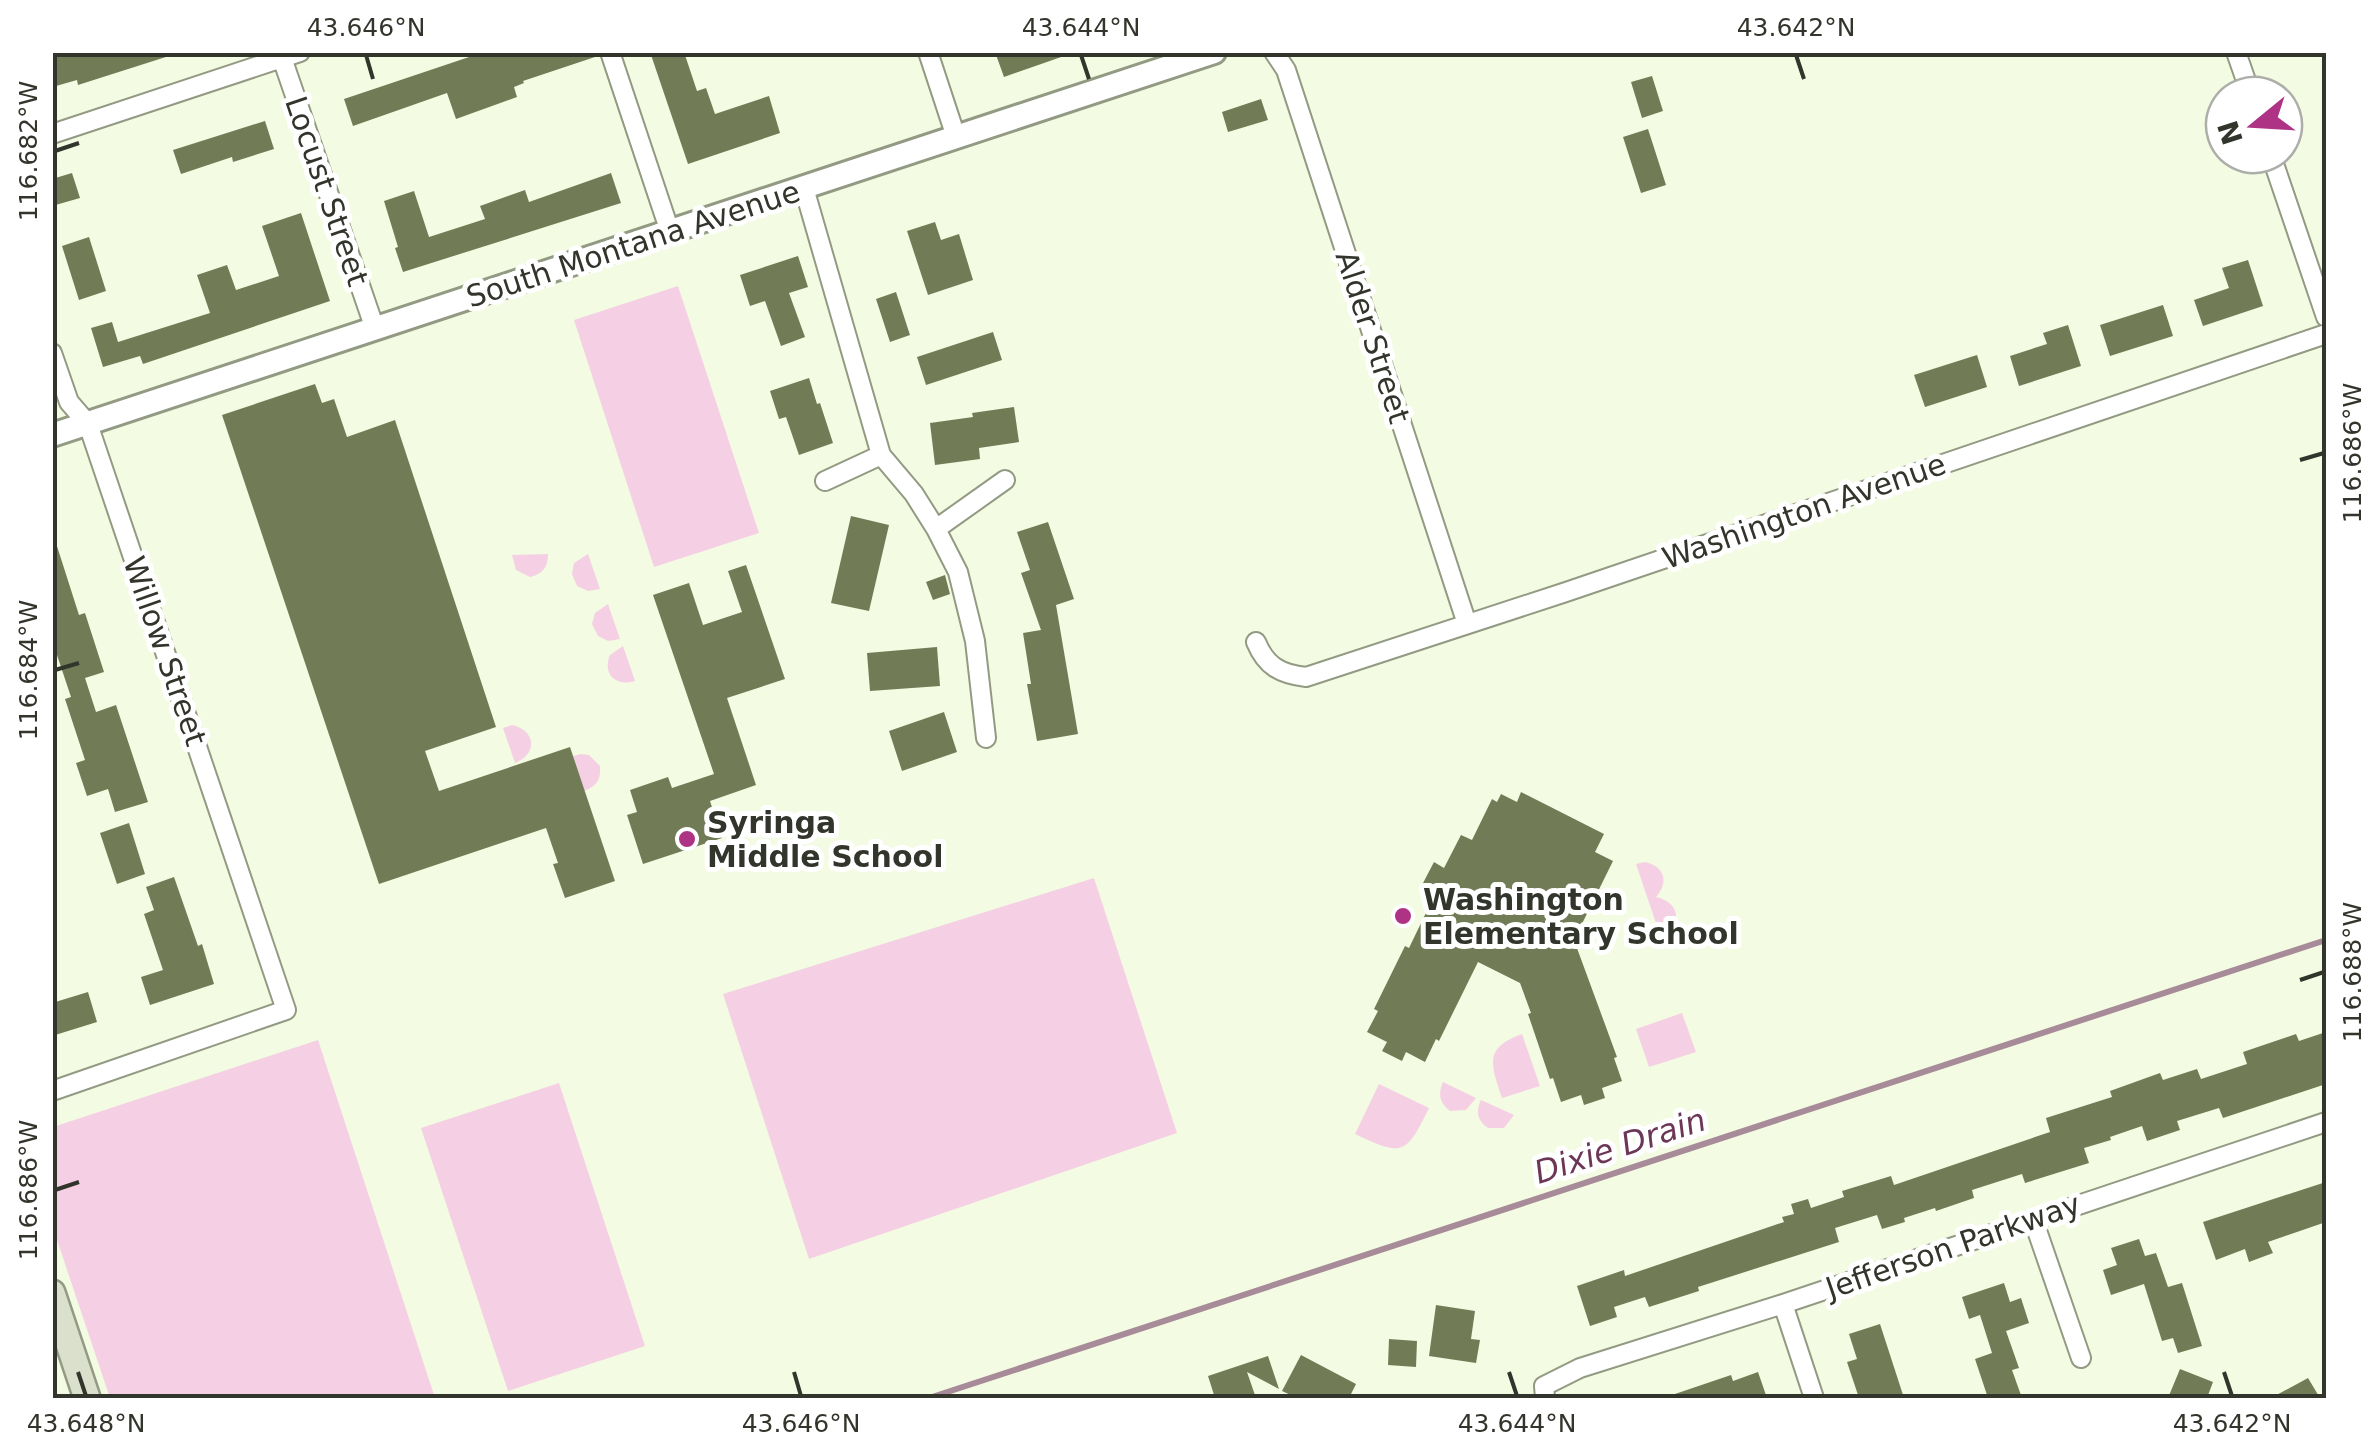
<svg xmlns="http://www.w3.org/2000/svg" width="2379" height="1451" font-family="'DejaVu Sans',sans-serif">
<style>
.green{fill:#f5d0e4}
.lines{fill:none;stroke-linecap:round;stroke-linejoin:round}
.stream{stroke:#a78b98;stroke-width:6}
.building{fill:#717c57}
.minor-casing{stroke:#939a83;stroke-width:22}
.tertiary-casing{stroke:#939a83;stroke-width:28}
.secondary-casing{stroke:#939a83;stroke-width:30}
.minor{stroke:#fff;stroke-width:18}
.tertiary{stroke:#fff;stroke-width:22}
.secondary{stroke:#dae0cb;stroke-width:25}
.ticks{fill:none;stroke:#32352b;stroke-width:4}
.poi-dot{fill:#af3385;stroke:#fff;stroke-width:4}
.labels{text-anchor:middle;dominant-baseline:central;stroke-width:10;stroke-linejoin:round;paint-order:stroke}
.street-label{font-size:30px;fill:#32352b;stroke:#fff}
.poi-label{font-size:30px;font-weight:bold;fill:#32352b;stroke:#fff;text-anchor:start}
.water-label{font-size:32px;font-style:italic;fill:#6c3757;stroke:#fff}
.neatline{fill:none;stroke:#32352b;stroke-width:4}
.ticks-label{font-size:25px;text-anchor:middle;fill:#32352b}
</style>
<rect width="100%" height="100%" fill="#f3fbe2"/>
<!-- green -->
<path class="green" d="M678 286 759 533 654 567 574 320Z
M548 554C548 567 543 574 530 577L516 570 512 555Z
M588 554 600 589 588 591 577 586 572 574 574 563Z
M608 604 620 639 608 641 598 636 592 624 595 613Z
M623 646 635 681C616 687 602 674 610 655Z
M512 725C536 730 538 754 515 763L503 728Z
M581 754 589 755 600 766C601 780 597 786 584 791L573 756Z
M1645 862C1665 866 1669 883 1656 897 1680 902 1684 926 1660 935L1636 864Z
M1094 878 1177 1133 809 1259 723 994Z
M1682 1013 1696 1052 1649 1067 1636 1029Z
M1522 1034 1540 1086 1502 1098C1491 1065 1483 1048 1522 1034Z
M318 1040 435 1398H110L53 1228V1127Z
M1443 1082 1476 1098 1466 1110 1450 1111C1439 1102 1438 1094 1443 1082Z
M559 1083 645 1346 508 1391 421 1128Z
M1379 1084 1429 1108C1406 1155 1403 1157 1355 1134Z
M1481 1100 1514 1115 1504 1128H1488C1478 1121 1475 1112 1481 1100Z"/>
<g class="lines">
<!-- stream -->
<path class="stream" d="M929 1398 2326 940"/>
</g>
<!-- building -->
<path class="building" d="M52 52H169V56L78 85 77 80 56 86 52 74Z
M484 52H598V56L523 81 524 83 514 87 517 97 456 119 447 93 353 126 344 99Z
M650 52H684L697 91 706 88 715 114 769 96 780 133 688 164Z
M995 52H1067V55L1004 77Z
M1652 76 1663 111 1642 118 1631 82Z
M1261 99 1268 120 1228 132 1222 112Z
M265 121 274 149 233 162 232 157 181 174 173 150Z
M1648 129 1666 185 1641 193 1623 137Z
M72 173 80 198 52 206V179Z
M611 173 621 203 403 272 395 248 398 247 384 201 414 191 429 237 485 219 480 206 525 190 529 202Z
M301 213 330 301 143 364 140 356 103 367 91 328 112 322 118 342 210 313 197 275 227 265 236 290 279 276 262 226Z
M935 222 941 240 959 234 973 280 928 295 907 231Z
M89 237 106 291 79 300 62 246Z
M798 256 808 287 789 293 805 337 781 346 765 301 750 306 740 275Z
M2248 260 2263 306 2203 326 2194 300 2229 288 2222 268Z
M896 292 910 335 890 342 876 299Z
M2163 305 2173 336 2110 356 2100 325Z
M2068 325 2081 366 2019 386 2010 356 2047 344 2043 333Z
M993 332 1002 360 926 385 917 357Z
M1977 355 1987 387 1925 407 1914 375Z
M809 378 817 404 820 403 833 443 799 455 786 417 779 419 770 391Z
M315 384 322 403 334 399 347 437 395 420 496 727 425 751 439 791 570 747 615 881 565 898 553 864 558 863 546 828 379 884 222 415Z
M1014 407 1019 442 979 448 980 459 935 465 930 423 973 417 972 413Z
M851 516 889 525 869 611 831 603Z
M1048 522 1074 599 1056 605 1078 734 1037 741 1027 684H1031L1023 633 1041 630 1021 573 1030 570 1017 532Z
M56 543 79 615 85 613 104 672 85 678 96 712 116 705 148 802 115 812 108 789 87 796 76 763 85 760 65 699 71 697 52 640V544Z
M746 565 785 679 727 698 756 785 710 801 722 838 643 864 627 815 637 812 630 790 668 777 672 788 714 774 653 595 689 583 703 625 742 612 728 571Z
M945 575 950 594 933 600 926 582Z
M937 647 940 686 870 691 867 653Z
M944 712 957 752 902 771 889 731Z
M1521 792 1604 834 1595 852 1613 861 1574 940 1617 1057 1614 1058 1622 1081 1602 1088 1605 1098 1584 1105 1581 1095 1561 1102 1553 1078 1550 1079 1528 1014 1531 1013 1520 983 1478 962 1439 1041 1436 1039 1425 1062 1406 1052 1402 1061 1382 1051 1387 1042 1367 1032 1378 1011 1374 1009 1405 946 1409 948 1436 892 1422 885 1434 862 1444 868 1461 835 1472 840 1492 799 1497 802 1501 794 1517 802Z
M129 823 145 874 117 884 100 833Z
M174 877 198 946 202 944 214 984 150 1005 141 977 163 970 144 914 154 910 146 887Z
M88 992 97 1022 52 1036V1003Z
M2326 1032V1084L2223 1118 2219 1108 2177 1121 2180 1130 2147 1141 2142 1126 2110 1137 2111 1140 2084 1148 2089 1163 2025 1183 2022 1174 1972 1190 1974 1198 1936 1211 1935 1208 1904 1218 1905 1222 1882 1229 1877 1215 1835 1228 1839 1242 1698 1287 1699 1291 1649 1307 1645 1297 1614 1307 1617 1317 1590 1326 1577 1286 1624 1270 1625 1276 1784 1222 1782 1217 1794 1214 1791 1204 1808 1199 1811 1208 1844 1197 1842 1191 1891 1176 1894 1185 2050 1132 2046 1118 2112 1097 2110 1091 2160 1073 2163 1080 2197 1069 2201 1079 2247 1064 2243 1052 2296 1034 2299 1041Z
M2326 1182V1222L2268 1242 2273 1253 2249 1262 2245 1249 2216 1260 2203 1222Z
M2139 1239 2145 1256 2156 1253 2168 1287 2182 1283 2202 1346 2178 1353 2173 1338 2162 1341 2144 1284 2111 1295 2103 1270 2117 1265 2111 1248Z
M2004 1283 2010 1302 2021 1298 2029 1323 2006 1331 2019 1368 2012 1370 2022 1398H1988L1975 1359 1992 1353 1980 1315 1969 1319 1962 1297Z
M1436 1305 1475 1311 1471 1339 1480 1340 1476 1363 1429 1356Z
M1880 1324 1904 1398H1859L1847 1362 1857 1359 1849 1334Z
M1389 1339 1417 1341 1416 1367 1388 1365Z
M1301 1355 1356 1384 1349 1398H1297L1282 1391Z
M1268 1356 1279 1389 1247 1372 1256 1398H1215L1208 1376Z
M2180 1369 2213 1382 2207 1398H2168Z
M1758 1372 1767 1398H1670L1669 1396 1731 1375 1733 1381Z
M2308 1378 2320 1398H2271Z"/>
<g class="lines">
<defs>
<path id="minor" d="M280 52 375 329
M610 52 670 232
M928 52 956 137
M1274 52 1286 70 1467 624
M2236 52 2251 95
M52 134 300 52
M2271 155 2326 317
M804 188 881 455 914 494 936 529 958 572 975 641 986 738
M52 353 69 402 88 424 286 1010 52 1091
M825 481 881 455
M936 529 1005 480
M1256 642C1266 666 1280 674 1306 677L1566 592 2326 334
M2033 1219 2081 1358
M1783 1304 1814 1398
M1545 1398 1544 1386 1580 1368 1783 1304 2326 1122"/>
<path id="tertiary" d="M52 435 1214 52"/>
<path id="secondary" d="M52 1293 87 1398"/>
</defs>
<!-- minor casing -->
<use href="#minor" class="minor-casing"/>
<!-- tertiary casing -->
<use href="#tertiary" class="tertiary-casing"/>
<!-- secondary casing -->
<use href="#secondary" class="secondary-casing"/>
<!-- minor -->
<use href="#minor" class="minor"/>
<!-- tertiary -->
<use href="#tertiary" class="tertiary"/>
<!-- secondary -->
<use href="#secondary" class="secondary"/>
</g>
<!-- ticks -->
<path class="ticks" d="M366 55 373 79M1081 55 1089 79M1796 55 1804 79M55 151 79 143M2300 460 2324 453M55 670 79 663M2300 980 2324 972M55 1190 79 1182M78 1372 86 1396M794 1372 801 1396M1509 1372 1517 1396M2224 1372 2232 1396"/>
<!-- markers -->
<g class="poi-dot">
<circle cx="687" cy="839" r="10"/>
<circle cx="1403" cy="916" r="10"/>
</g>
<g class="labels">
<!-- street labels -->
<g class="street-label">
<text transform="translate(327 191) rotate(71)">Locust Street</text>
<text transform="translate(633 244) rotate(-18)">South Montana Avenue</text>
<text transform="translate(1373 337) rotate(72)">Alder Street</text>
<text transform="translate(1804 511) rotate(-19)">Washington Avenue</text>
<text transform="translate(165 651) rotate(71)">Willow Street</text>
<text transform="translate(1953 1246) rotate(-19)">Jefferson Parkway</text>
</g>
<!-- poi labels -->
<g class="poi-label">
<text x="707" y="822">Syringa<tspan x="707" dy="34">Middle School</tspan></text>
<text x="1423" y="899">Washington<tspan x="1423" dy="34">Elementary School</tspan></text>
</g>
<!-- water labels -->
<g class="water-label">
<text transform="translate(1620 1146) rotate(-18)">Dixie Drain</text>
</g>
</g>
<!-- border -->
<rect width="2379" height="1451" fill="none" stroke="#ffffff" stroke-width="110"/>
<!-- north arrow -->
<g transform="translate(2254 125) rotate(252)"><circle r="48" fill="#ffffff" stroke="#adaeaa" stroke-width="2.5"/>
<path d="M0-8L18 38L0 25L-18 38Z" fill="#af3385"/>
<text y="-15" font-size="28" font-weight="bold" text-anchor="middle" fill="#32352b">N</text>
</g>
<rect x="55" y="55" width="2269" height="1341" class="neatline"/>
<g class="ticks-label">
<text x="366" y="36">43.646°N</text>
<text x="1081" y="36">43.644°N</text>
<text x="1796" y="36">43.642°N</text>
<text transform="translate(28 151) rotate(-90)" y="9">116.682°W</text>
<text transform="translate(2352 453) rotate(-90)" y="9">116.686°W</text>
<text transform="translate(28 670) rotate(-90)" y="9">116.684°W</text>
<text transform="translate(2352 972) rotate(-90)" y="9">116.688°W</text>
<text transform="translate(28 1190) rotate(-90)" y="9">116.686°W</text>
<text x="86" y="1432">43.648°N</text>
<text x="801" y="1432">43.646°N</text>
<text x="1517" y="1432">43.644°N</text>
<text x="2232" y="1432">43.642°N</text>
</g>
</svg>
